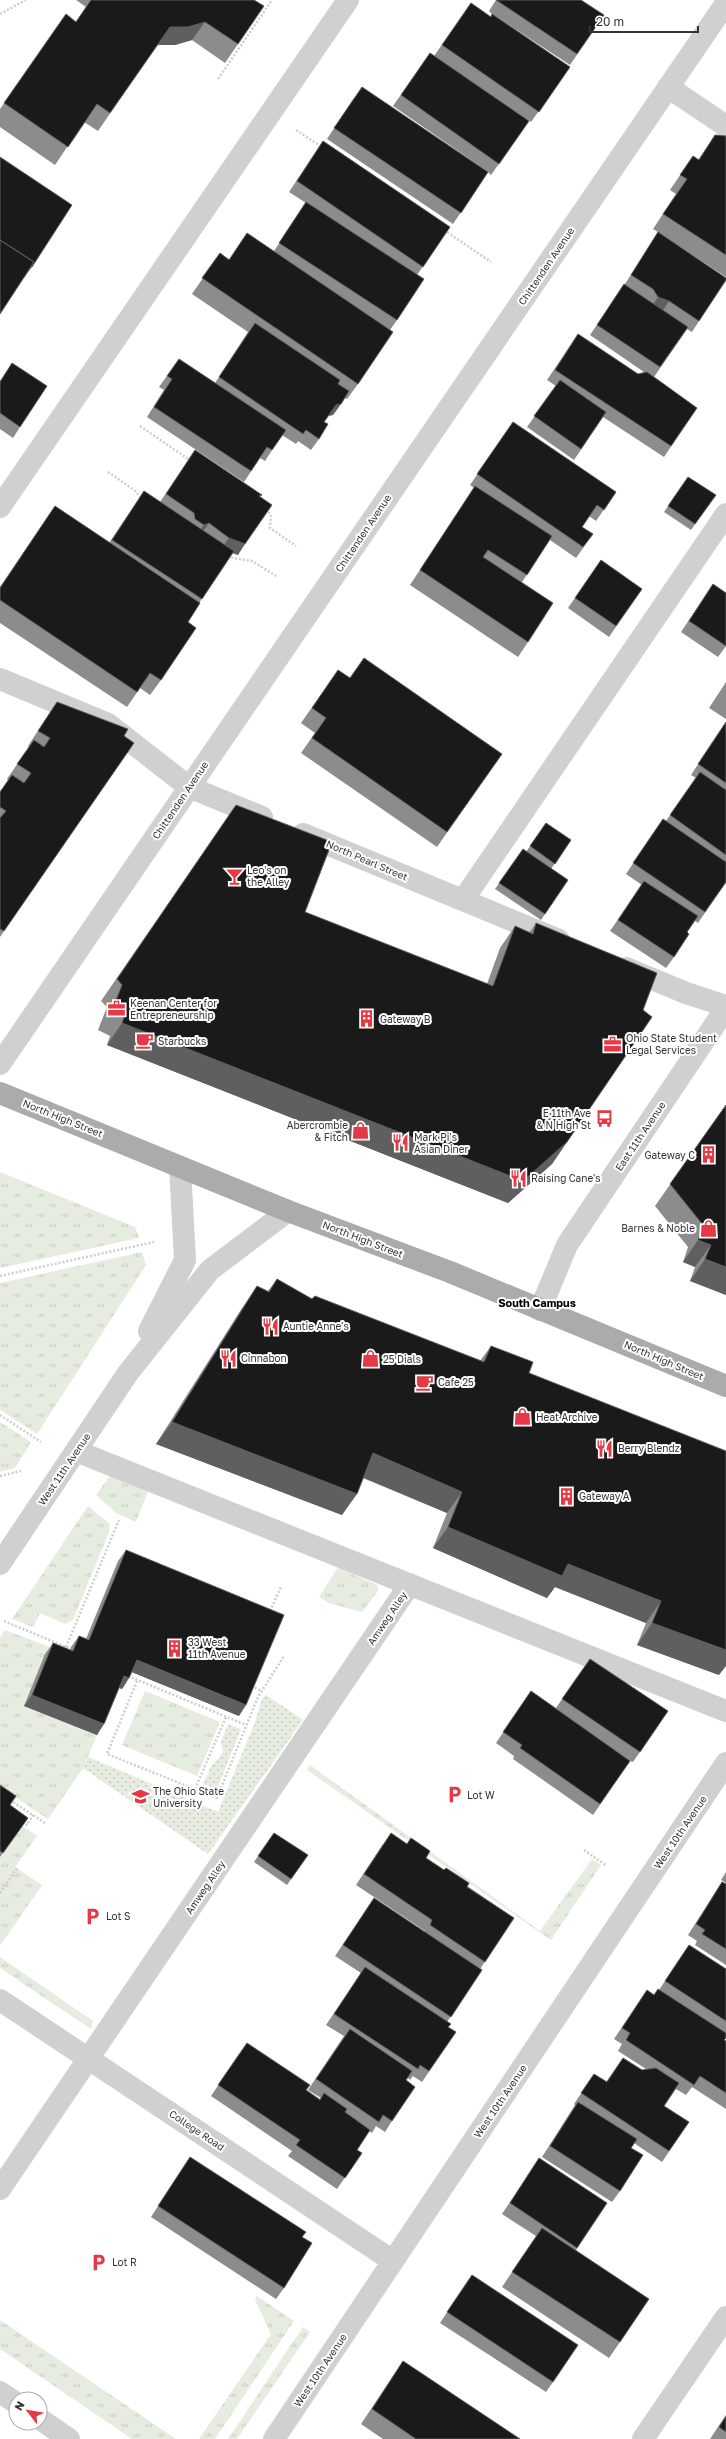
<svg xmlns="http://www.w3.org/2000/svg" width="726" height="2439" font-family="'Golos Text',sans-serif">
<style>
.grass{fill:url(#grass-tufts)}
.garden{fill:url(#garden-dots)}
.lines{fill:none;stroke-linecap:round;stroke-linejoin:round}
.path{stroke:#cdcdcd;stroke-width:2.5;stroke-dasharray:2 2;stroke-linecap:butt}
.minor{stroke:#d0d0d0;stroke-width:22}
.major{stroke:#ababab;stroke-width:22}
.wall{fill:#8c8c8c}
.shaded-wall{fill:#5f5f5f}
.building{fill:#1a1a1a;stroke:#5f5f5f}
.labels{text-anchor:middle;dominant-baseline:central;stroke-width:4;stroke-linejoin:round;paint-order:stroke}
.street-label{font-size:10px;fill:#333;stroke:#fff}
.poi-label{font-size:10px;fill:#333;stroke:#fff;text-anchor:start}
.neighbourhood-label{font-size:11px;font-weight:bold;fill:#000;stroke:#fff}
</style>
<defs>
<pattern id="grass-tufts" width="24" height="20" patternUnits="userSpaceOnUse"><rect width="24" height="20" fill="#e6ecdf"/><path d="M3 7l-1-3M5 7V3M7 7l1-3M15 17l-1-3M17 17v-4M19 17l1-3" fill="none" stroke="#c6cbc0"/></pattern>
<pattern id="garden-dots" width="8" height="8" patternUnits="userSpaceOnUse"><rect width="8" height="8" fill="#e6ecdf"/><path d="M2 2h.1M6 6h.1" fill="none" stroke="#c6cbc0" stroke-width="1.8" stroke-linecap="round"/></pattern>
</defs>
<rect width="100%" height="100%" fill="#fff"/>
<!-- grass -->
<path class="grass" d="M0 1172 135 1227 139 1238 0 1268Z
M142 1252 146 1265 37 1434 0 1410V1283Z
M0 1422 31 1442 15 1468 0 1472Z
M112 1473 149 1489 136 1522 116 1513 96 1495Z
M88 1506 109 1523 110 1530 73 1620 65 1624 40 1613 33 1627 12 1619Z
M338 1567 377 1585 378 1591 362 1612 329 1603 319 1597Z
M5 1630 58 1650 24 1706 97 1735 83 1768 48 1819 0 1787V1638Z
M145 1691 220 1722 197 1776 122 1745Z
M310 1765 540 1931 592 1859 601 1865 551 1940 307 1770Z
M4 1813 37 1836 15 1867 42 1885 0 1946V1857L20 1829Z
M0 1957 93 2021 91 2029 0 1968Z
M257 2296 294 2321 215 2439H199L271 2334 255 2300Z
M0 2320 176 2439H132L0 2349Z
M303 2327 310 2332 237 2439H228Z"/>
<!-- garden -->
<path class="garden" d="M266 1695 303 1720 208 1854 83 1768 88 1757 218 1812 255 1722 262 1699Z
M228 1724 241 1729 217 1789 203 1784 211 1766 219 1758 223 1752 221 1742Z"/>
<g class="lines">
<!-- path -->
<path class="path" d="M0 14 26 0
M218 79 272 0
M296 130 322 147
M444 230 491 262
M140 426 191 461
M108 472 134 490 142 499
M265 510 271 514 270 528 296 546
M227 557 252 561 276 576
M0 1276 154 1242
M0 1415 41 1442
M0 1476 21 1471
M270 1611 281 1587
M4 1621 71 1649
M66 1647 119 1520
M128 1676 246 1725
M137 1681 107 1754 217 1798 258 1697 284 1656
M251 1686 262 1691
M195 1789 226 1717
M10 1800 45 1823
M22 1822 27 1825 33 1815
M584 1850 607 1866
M0 1893 17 1868"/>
<!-- minor -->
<path class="minor" d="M668 87 726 126
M0 507 348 0
M0 679 108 724 189 787 262 817
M303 834 559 940
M463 900 726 514
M626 968 686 993 726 1006
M0 1064 726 3
M540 1310 567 1245 726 1008
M149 1331 185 1260 180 1167
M76 1451 726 1711
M0 1564 128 1373 210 1270 288 1211
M0 2000 393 2261
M0 2189 410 1584
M0 2392 16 2403
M40 2419 69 2439
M274 2439 726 1763
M643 2439 726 2317"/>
<!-- major -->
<path class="major" d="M0 1093 288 1211 450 1272 726 1386"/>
</g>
<!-- wall -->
<path class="wall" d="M76 0H254L238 44 225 63 192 40 175 45H157L98 131 84 122 55 165 0 127V109L66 14 76 22 86 7Z
M496 0 604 15 570 65 494 15 570 67 531 122 434 56 471 3 490 17 492 14 489 11Z
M430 53 529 121 491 175 488 172 453 224 327 139 354 98 487 171 393 106Z
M715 135 726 136V277L679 246 699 321 692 332 687 329 654 377 697 408 664 457 603 417 574 460 527 427 556 386 547 380 578 334 638 374 644 372 590 335 625 284 658 232 653 229 676 194 670 190 693 156 698 160Z
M323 141 450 227 417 275 397 320 390 330 358 384 347 399 345 398 333 415 328 416 324 422 319 439 311 450 298 441 296 444 282 435 265 461 260 458 244 482 147 417 164 390 159 387 179 359 215 383 248 332 192 294 220 253 229 259 274 251 306 203 289 192Z
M0 157 32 267 24 278Z
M12 363 20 427 13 438 0 429V381Z
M513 422 616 492 596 521 589 516 582 527 593 534 576 558 550 540 522 582 528 642 518 657 410 585 474 488 470 485Z
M195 450 262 495 260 497 238 555 232 553 199 603 188 622 161 680 150 695 140 688 127 707 0 623V587L55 506 109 543 144 491 160 502Z
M688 477 716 495 691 530 664 512Z
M601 560 642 589 609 637 568 608Z
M713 584 726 646 718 657 681 632Z
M338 670 350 678 502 754 437 847 301 753 315 733 301 723Z
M726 682V719L709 708Z
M57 702 124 736 134 743 0 937V792L8 780 7 779 29 747 28 746Z
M726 722V882L698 923 694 920 687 932 674 957 666 968 610 931 642 885 626 874 663 819 666 821 696 778 691 775Z
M236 805 305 912 487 984 500 948 515 926 529 933 536 923 567 1142 552 1164 508 1203 107 1045 110 1036 98 1030 107 1007 101 1001Z
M546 823 571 840 551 869 568 880 541 920 495 889 523 849 526 852Z
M726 1105V1295L690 1281 695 1267 683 1262 688 1247 655 1206Z
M277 1279 312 1299 480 1361 491 1346 529 1373 719 1675 637 1645 646 1623 555 1587 547 1598 433 1548 447 1513 363 1478 342 1515 156 1444 242 1308 257 1286 268 1291Z
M126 1550 239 1716 132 1672 129 1678 122 1689 119 1688 97 1735 24 1706 45 1654 53 1643 70 1650 71 1647 79 1636 86 1639 118 1561Z
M582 1670 668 1711 633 1762 630 1761 593 1815 513 1759 514 1756 496 1743 531 1691 556 1708Z
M0 1785 10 1805 28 1818 0 1857Z
M274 1833 308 1855 287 1885 254 1862Z
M383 1844 426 1858 514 1918 480 1969 482 1970 447 2022 448 2027 456 2032 422 2082 413 2076 410 2080 408 2078 406 2080 392 2121 385 2132 376 2126 372 2133 369 2131 357 2150 362 2153 337 2189 288 2156 292 2151 211 2096 239 2054 307 2090 320 2099 321 2098 308 2090 344 2036 326 2025 361 1973 335 1956 374 1898 424 1932 425 1931 356 1885Z
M726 1872V1883L721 1880Z
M722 1882 726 1884V1965L695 1945 697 1941 688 1935Z
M689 1945 726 1969V2038L724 2040 726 2041V2109L692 2087 686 2095 676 2089 664 2106 689 2122 662 2162 634 2143 631 2148 620 2191 612 2202 542 2157 575 2105 574 2104 594 2074 606 2082 623 2058 642 2070 646 2069 618 2051 622 2044 614 2039 647 1990 654 1995 659 1990Z
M190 2157 303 2237 284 2288 276 2299 151 2217Z
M539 2158 607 2203 576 2250 620 2342 609 2358 502 2287 536 2236 502 2214Z
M472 2275 553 2382 546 2392 440 2323Z
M403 2361 520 2439H383L361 2424Z
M726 2415V2439H710Z"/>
<!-- shaded-wall -->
<path class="shaded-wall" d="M205 22 192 40 175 45H157L170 27Z
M658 297 669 301 662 312 651 308Z
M341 404 333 415 328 416 336 405Z
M209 523 201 534 196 536 204 525Z
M229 538 245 544 238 555 221 549Z
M122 1023 567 1142 552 1164 508 1203 107 1045Z
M698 1240 711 1245 695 1267 683 1262Z
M705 1259 726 1267V1295L690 1281Z
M172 1422 357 1494 342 1515 156 1444Z
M373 1453 462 1492 447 1513 357 1475Z
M448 1527 568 1564 661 1601 646 1623 555 1587 547 1598 433 1548Z
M652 1623 726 1650V1666L719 1675 637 1645Z
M137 1660 246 1705 239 1716 129 1671Z
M124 1676 129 1678 122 1689 117 1687Z
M32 1695 104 1724 97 1735 24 1706Z"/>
<!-- building -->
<path class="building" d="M91 0H254L264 6 238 44 205 22 188 27H170L110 113 97 104 68 147 4 103 66 14 76 22Z
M496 0H581L604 15 577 54Z
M471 3 491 17 492 14 570 67 539 112 442 45Z
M430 53 529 121 499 164 401 95Z
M362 87 488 172 461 213 334 128Z
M715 135 726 136V255L663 214 687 179 680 175 693 156 699 160Z
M323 141 450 227 423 267 297 181Z
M0 157 72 205 32 267H31L34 262 0 240Z
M306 202 424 279 397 320 279 243Z
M658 232 726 278V280L699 321 669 301 658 297 653 289 631 275Z
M247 233 393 332 358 384 202 278 220 253 229 260Z
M0 240 34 262 0 314Z
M624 284 688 327 660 367 597 325Z
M255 323 340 380 338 384 349 391 341 404 336 405 324 422 328 424 319 439 306 430 303 434 219 377Z
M578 334 638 374 647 372 697 408 671 446 555 370Z
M179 359 286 430 272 450 267 447 251 471 154 407 172 379 167 376Z
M12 363 47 386 20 427 0 413V382Z
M560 380 606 412 581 449 534 416Z
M513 422 616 492 604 510 597 505 582 527 593 534 583 547 477 474Z
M195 450 262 495 259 496 272 505 245 544 229 538 209 523 204 525 195 519 194 513 166 494Z
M688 477 716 495 695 524 668 506Z
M475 486 552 536 527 575 488 550 483 557 553 603 528 642 420 570Z
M144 491 234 551 202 599 112 540Z
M55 506 200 603 188 622 196 628 161 680 150 673 137 692 0 600V588Z
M601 560 642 589 616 626 575 598Z
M713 584 726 593V646L689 621Z
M364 658 502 754 447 832 312 738 326 718 312 708 338 670 350 678Z
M57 702 128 729 124 736 134 743 4 931 0 929V818L6 811 0 807V792L12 775 24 783 31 773 17 764 34 740 44 747 50 738 38 731Z
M726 722V783L698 764Z
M700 772 726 790V855L670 815Z
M236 805 332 842 305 912 493 986 515 926 533 934 536 923 657 973 643 1010 652 1017 567 1142 523 1181 122 1023 125 1014 113 1008 122 985 117 979Z
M663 819 726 862V882L705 912 633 863Z
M546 823 571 840 555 864 530 846Z
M523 849 568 880 545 914 499 883Z
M644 881 698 916 687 932 689 934 674 957 618 920Z
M726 1105V1267L705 1259 711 1245 698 1240 703 1225 670 1184Z
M277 1279 312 1299 315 1296 484 1362 491 1346 533 1362 529 1373 726 1451V1650L652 1623 661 1601 568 1564 562 1576 448 1527 462 1492 373 1453 357 1494 172 1422 257 1286 269 1292Z
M126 1550 284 1615 246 1705 137 1660 129 1678 124 1676 104 1724 32 1695 53 1643 73 1651 79 1636 89 1640Z
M590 1659 668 1711 640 1752 562 1699Z
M531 1691 630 1761 600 1804 520 1748 522 1745 503 1732Z
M0 1785 16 1796 10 1805 28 1818 3 1853 0 1851Z
M274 1833 308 1855 291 1879 258 1856Z
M391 1833 407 1844 411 1838 430 1851 426 1858 444 1870 446 1868 469 1883 467 1887 514 1918 485 1962 430 1925 432 1920 364 1874Z
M722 1882 726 1884V1949L702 1934 705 1930 696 1924Z
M374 1898 482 1970 451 2017 343 1945Z
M689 1945 726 1969V2021L665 1981Z
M365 1967 451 2024 448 2027 456 2032 429 2071 420 2065 418 2069 334 2014Z
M658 1989 726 2033V2038L724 2040 726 2041V2093L700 2076 694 2085 626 2040 630 2033 622 2028 647 1990 654 1995Z
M350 2029 412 2071 406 2080 415 2087 392 2121 383 2115 379 2122 316 2079Z
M247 2043 310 2085 306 2090 320 2100 324 2093 347 2109 345 2112 370 2130 357 2150 362 2153 345 2178 296 2145 300 2140 218 2085Z
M623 2058 642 2070 656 2068 679 2083 664 2106 689 2122 669 2151 581 2093 594 2074 607 2082Z
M578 2102 637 2139 631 2148 643 2155 620 2191 550 2146Z
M190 2157 306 2232 302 2237 312 2243 284 2288 158 2206Z
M539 2158 607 2203 577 2248 510 2203Z
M542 2228 649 2299 620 2342 512 2272Z
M472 2275 578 2345 553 2382 447 2312Z
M403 2361 520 2439H416L372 2409Z
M726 2416V2432L719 2427Z"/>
<!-- icons -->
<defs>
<symbol id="bar-bare" viewBox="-9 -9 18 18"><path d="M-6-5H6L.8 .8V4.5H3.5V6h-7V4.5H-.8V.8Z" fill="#e63946" stroke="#fff" stroke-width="2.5" paint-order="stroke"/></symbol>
<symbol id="office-bare" viewBox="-9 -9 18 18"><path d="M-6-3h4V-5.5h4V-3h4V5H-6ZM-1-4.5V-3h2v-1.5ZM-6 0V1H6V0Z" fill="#e63946" stroke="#fff" stroke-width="2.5" paint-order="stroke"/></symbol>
<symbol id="building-bare" viewBox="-9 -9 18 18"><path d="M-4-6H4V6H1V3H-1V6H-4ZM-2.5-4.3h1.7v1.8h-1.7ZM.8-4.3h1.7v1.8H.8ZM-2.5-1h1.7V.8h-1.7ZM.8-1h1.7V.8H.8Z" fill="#e63946" stroke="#fff" stroke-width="2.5" paint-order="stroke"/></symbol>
<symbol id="cafe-bare" viewBox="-9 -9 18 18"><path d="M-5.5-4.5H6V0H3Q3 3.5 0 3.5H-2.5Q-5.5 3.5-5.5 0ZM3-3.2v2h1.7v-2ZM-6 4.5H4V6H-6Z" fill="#e63946" stroke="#fff" stroke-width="2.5" paint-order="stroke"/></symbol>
<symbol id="bus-bare" viewBox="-9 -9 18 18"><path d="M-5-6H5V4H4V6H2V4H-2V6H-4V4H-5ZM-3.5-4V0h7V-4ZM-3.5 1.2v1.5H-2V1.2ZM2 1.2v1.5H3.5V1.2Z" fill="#e63946" stroke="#fff" stroke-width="2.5" paint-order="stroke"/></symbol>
<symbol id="shop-bare" viewBox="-9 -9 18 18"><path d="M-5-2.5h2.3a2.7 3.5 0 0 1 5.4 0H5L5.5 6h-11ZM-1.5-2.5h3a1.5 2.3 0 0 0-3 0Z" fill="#e63946" stroke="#fff" stroke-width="2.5" paint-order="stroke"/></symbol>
<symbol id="restaurant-bare" viewBox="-9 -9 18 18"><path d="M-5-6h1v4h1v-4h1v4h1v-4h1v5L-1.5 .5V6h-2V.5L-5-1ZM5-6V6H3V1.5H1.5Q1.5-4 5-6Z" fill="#e63946" stroke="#fff" stroke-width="2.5" paint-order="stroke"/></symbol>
<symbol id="parking-bare" viewBox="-9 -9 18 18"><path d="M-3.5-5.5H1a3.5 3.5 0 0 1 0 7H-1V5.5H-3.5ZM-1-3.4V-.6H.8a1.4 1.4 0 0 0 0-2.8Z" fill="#e63946" stroke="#fff" stroke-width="2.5" paint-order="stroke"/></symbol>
<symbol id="university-bare" viewBox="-9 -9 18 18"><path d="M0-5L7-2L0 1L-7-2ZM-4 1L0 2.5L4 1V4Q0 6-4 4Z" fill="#e63946" stroke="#fff" stroke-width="2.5" paint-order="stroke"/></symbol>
</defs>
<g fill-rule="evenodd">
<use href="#bar-bare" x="222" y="864" width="25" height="25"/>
<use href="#office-bare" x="104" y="996" width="25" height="25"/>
<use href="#building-bare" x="354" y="1006" width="25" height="25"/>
<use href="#cafe-bare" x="132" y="1028" width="25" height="25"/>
<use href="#office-bare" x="600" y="1032" width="25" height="25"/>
<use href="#bus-bare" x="592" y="1106" width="25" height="25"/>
<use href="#shop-bare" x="348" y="1118" width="25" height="25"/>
<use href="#restaurant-bare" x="388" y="1130" width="25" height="25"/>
<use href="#building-bare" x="696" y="1142" width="25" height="25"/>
<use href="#restaurant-bare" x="506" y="1166" width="25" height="25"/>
<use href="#shop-bare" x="696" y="1216" width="25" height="25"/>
<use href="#restaurant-bare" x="258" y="1314" width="25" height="25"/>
<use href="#restaurant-bare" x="216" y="1346" width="25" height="25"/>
<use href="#shop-bare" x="358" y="1346" width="25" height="25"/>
<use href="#cafe-bare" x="412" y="1370" width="25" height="25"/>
<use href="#shop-bare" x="510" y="1404" width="25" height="25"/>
<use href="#restaurant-bare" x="592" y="1436" width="25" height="25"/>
<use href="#building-bare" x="554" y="1484" width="25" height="25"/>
<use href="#building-bare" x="162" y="1636" width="25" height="25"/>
<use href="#parking-bare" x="442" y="1782" width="25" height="25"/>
<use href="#university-bare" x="128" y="1784" width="25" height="25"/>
<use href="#parking-bare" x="80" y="1904" width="25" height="25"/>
<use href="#parking-bare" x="86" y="2250" width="25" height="25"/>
</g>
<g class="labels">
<!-- street labels -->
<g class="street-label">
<text transform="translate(546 266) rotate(-56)">Chittenden Avenue</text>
<text transform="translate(363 533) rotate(-56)">Chittenden Avenue</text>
<text transform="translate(180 800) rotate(-56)">Chittenden Avenue</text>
<text transform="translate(367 860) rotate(23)">North Pearl Street</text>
<text transform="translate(63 1118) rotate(22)">North High Street</text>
<text transform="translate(640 1136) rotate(-56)">East 11th Avenue</text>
<text transform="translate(363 1239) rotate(21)">North High Street</text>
<text transform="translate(664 1360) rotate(23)">North High Street</text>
<text transform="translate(64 1469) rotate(-56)">West 11th Avenue</text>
<text transform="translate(387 1618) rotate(-56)">Amweg Alley</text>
<text transform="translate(680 1832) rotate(-56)">West 10th Avenue</text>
<text transform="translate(205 1887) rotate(-56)">Amweg Alley</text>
<text transform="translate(500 2101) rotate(-56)">West 10th Avenue</text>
<text transform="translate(197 2130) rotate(34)">College Road</text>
<text transform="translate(320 2370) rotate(-56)">West 10th Avenue</text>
</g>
<!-- poi labels -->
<g class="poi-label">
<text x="247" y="870">Leo's on<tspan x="247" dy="12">the Alley</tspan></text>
<text x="130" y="1003">Keenan Center for<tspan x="130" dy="12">Entrepreneurship</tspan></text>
<text x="380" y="1019">Gateway B</text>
<text x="626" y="1038">Ohio State Student<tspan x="626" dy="12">Legal Services</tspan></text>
<text x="158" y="1041">Starbucks</text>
<text x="591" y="1113" text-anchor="end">E 11th Ave<tspan x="591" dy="12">&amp; N High St</tspan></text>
<text x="348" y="1125" text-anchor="end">Abercrombie<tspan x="348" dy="12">&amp; Fitch</tspan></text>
<text x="414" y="1137">Mark Pi's<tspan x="414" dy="12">Asian Diner</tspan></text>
<text x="695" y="1155" text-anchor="end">Gateway C</text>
<text x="531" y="1178">Raising Cane's</text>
<text x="695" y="1228" text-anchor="end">Barnes &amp; Noble</text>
<text x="283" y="1326">Auntie Anne's</text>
<text x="241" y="1358">Cinnabon</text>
<text x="383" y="1359">25 Dials</text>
<text x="438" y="1382">Cafe 25</text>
<text x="536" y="1417">Heat Archive</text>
<text x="618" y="1448">Berry Blendz</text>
<text x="579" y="1496">Gateway A</text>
<text x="188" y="1642">33 West<tspan x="188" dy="12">11th Avenue</tspan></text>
<text x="153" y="1791">The Ohio State<tspan x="153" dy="12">University</tspan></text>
<text x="467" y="1795">Lot W</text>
<text x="106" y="1916">Lot S</text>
<text x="112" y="2262">Lot R</text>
</g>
<!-- neighbourhood labels -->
<g class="neighbourhood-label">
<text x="537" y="1302">South Campus</text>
</g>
</g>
<!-- north arrow -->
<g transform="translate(28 2411) rotate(301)"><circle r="19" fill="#ffffff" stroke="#adadad"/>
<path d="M0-3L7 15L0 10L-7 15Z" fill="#e63946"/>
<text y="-6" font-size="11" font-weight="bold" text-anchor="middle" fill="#333333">N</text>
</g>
<!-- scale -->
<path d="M590 26v6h108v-6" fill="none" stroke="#333333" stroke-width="2"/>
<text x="596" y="26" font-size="12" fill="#333333" stroke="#ffffff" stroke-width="3" paint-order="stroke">20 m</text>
</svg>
